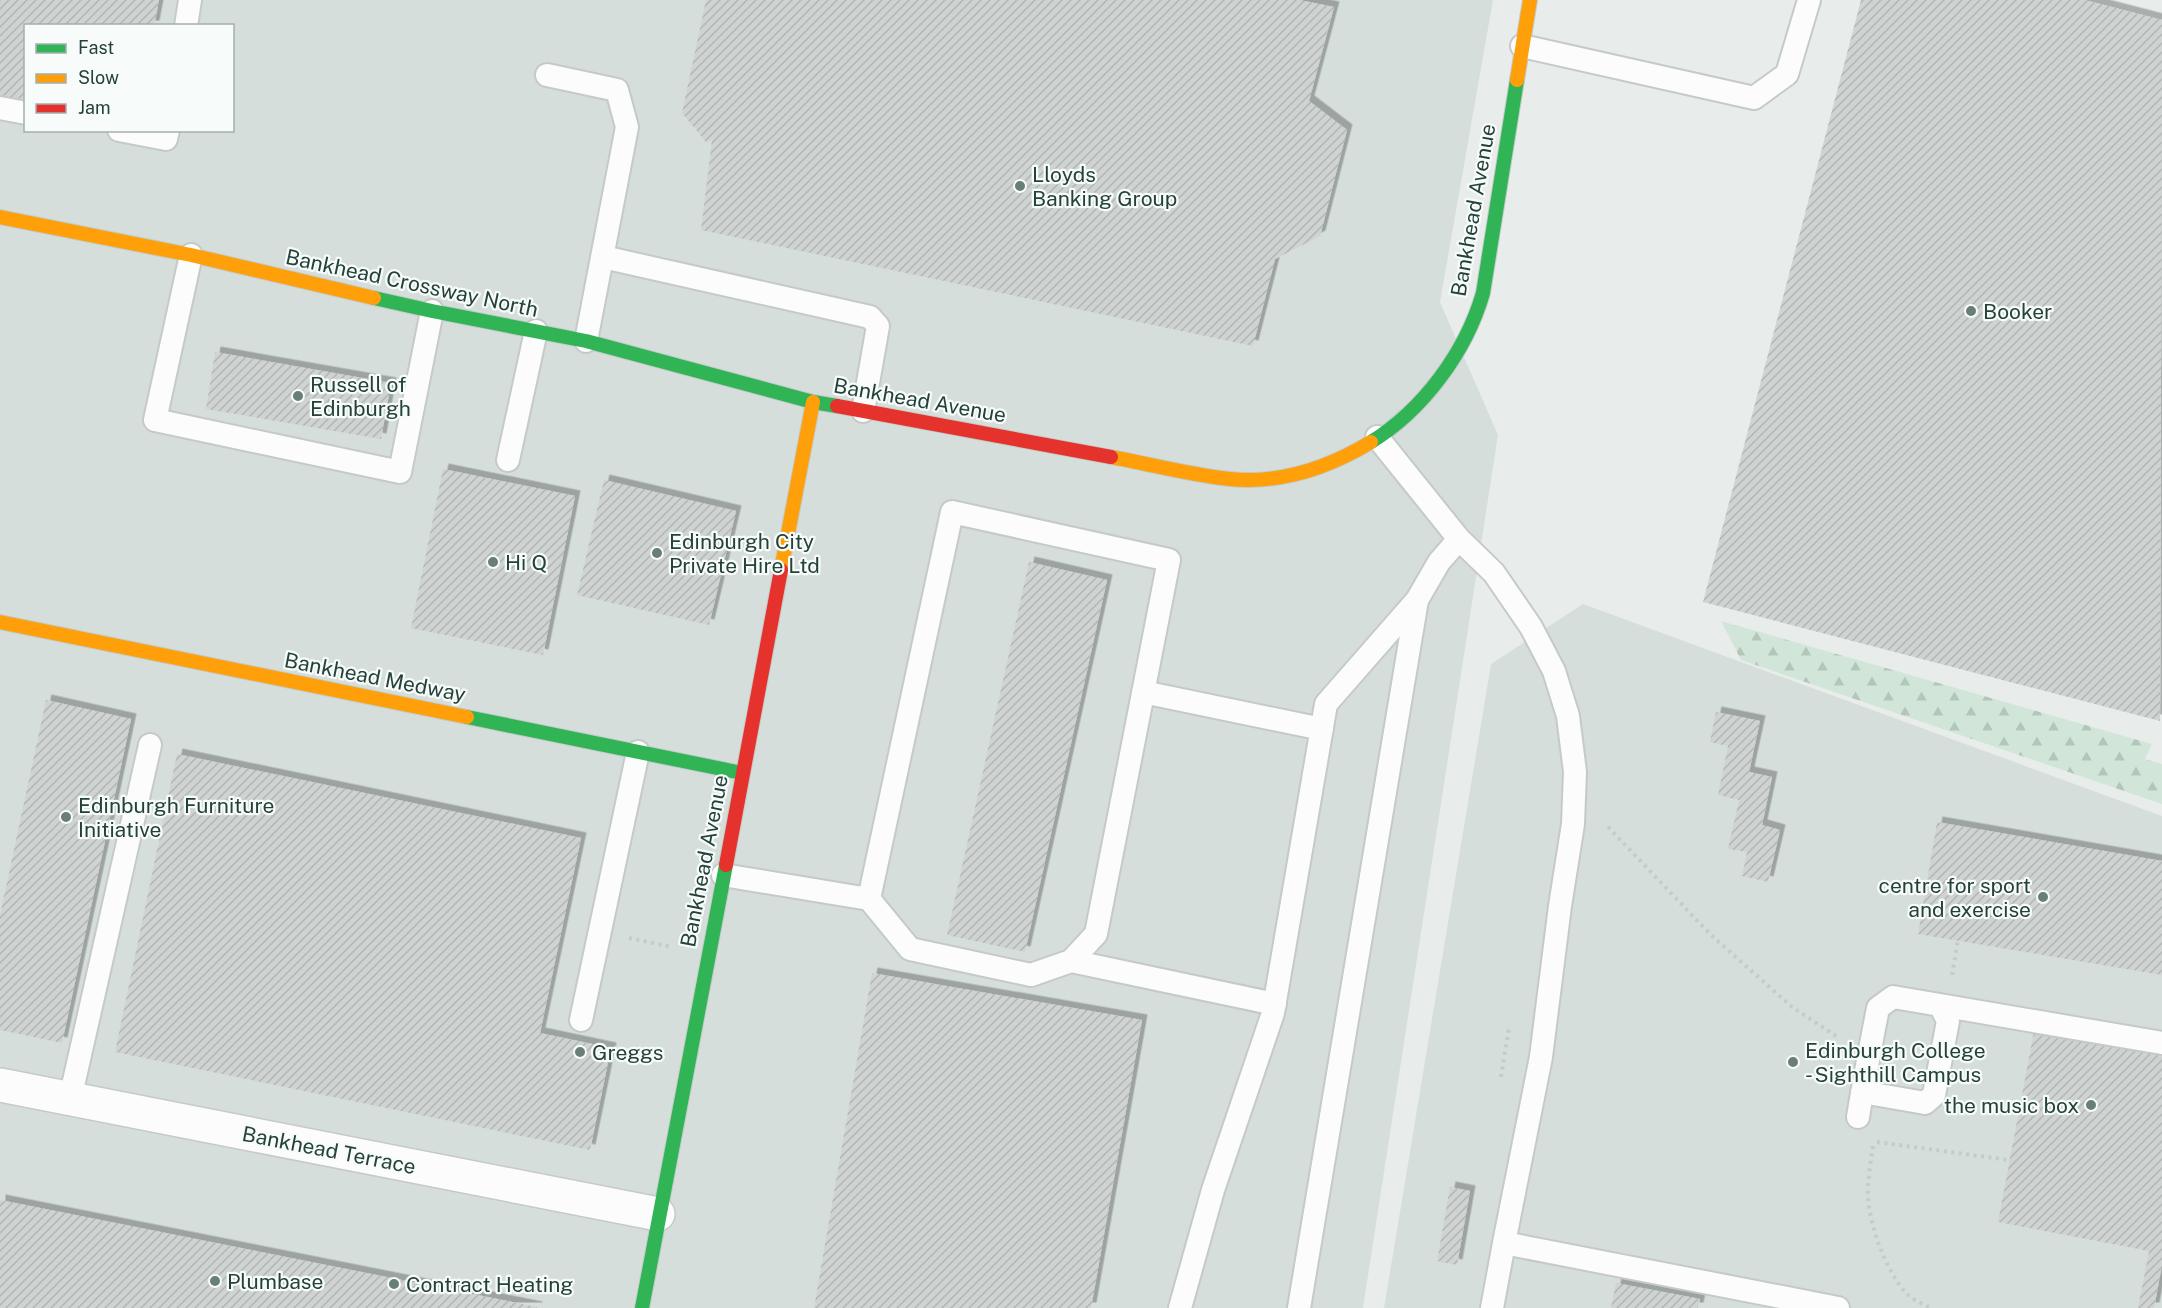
<svg xmlns="http://www.w3.org/2000/svg" width="2162" height="1308" font-family="'Public Sans',sans-serif">
<style>
.built{fill:#d6dedb;fill-rule:evenodd}
.forest{fill:url(#forest-firs)}
.building{fill:url(#building-hatch);filter:url(#shadow)}
.lines{fill:none;stroke-linecap:round;stroke-linejoin:round}
.lane-casing{stroke:#c5cac8;stroke-width:26}
.street-casing{stroke:#c5cac8;stroke-width:36}
.fast-casing{stroke:#c3cbc8;stroke-width:16}
.slow-casing{stroke:#c3cbc8;stroke-width:16}
.jam-casing{stroke:#c3cbc8;stroke-width:16}
.path{stroke:#c3ccca;stroke-width:4;stroke-dasharray:3 4.5;stroke-linecap:butt}
.lane{stroke:#fcfcfc;stroke-width:22}
.street{stroke:#fcfcfc;stroke-width:33}
.fast{stroke:#30b455;stroke-width:14}
.slow{stroke:#ff9f0a;stroke-width:14}
.jam{stroke:#e5322d;stroke-width:14}
.poi-dot{fill:#697e78;stroke:#f7fbf9;stroke-width:2}
.labels{text-anchor:middle;dominant-baseline:central;stroke-width:4.5;stroke-linejoin:round;paint-order:stroke}
.poi-label{font-size:21px;fill:#24423a;stroke:#f7fbf9;text-anchor:start}
.street-label{font-size:21px;fill:#24423a;stroke:#f7fbf9}
</style>
<defs>
<pattern id="forest-firs" width="22" height="20" patternUnits="userSpaceOnUse" patternTransform="scale(1.5)"><rect width="22" height="20" fill="#d1e6d8"/><path d="M5 1l3.5 6h-7zM16 11l3.5 6h-7z" fill="#b3c6ba"/></pattern>
<pattern id="building-hatch" width="6" height="6" patternUnits="userSpaceOnUse" patternTransform="scale(1.5)"><rect width="6" height="6" fill="#cfd4d2"/><path d="M-1 1l2-2M0 6l6-6M5 7l2-2" fill="none" stroke="#b2b7b5"/></pattern>
<filter id="shadow"><feDropShadow dx="5.5" dy="-5.5" stdDeviation="0" flood-color="#0004"/></filter>
</defs>
<rect width="100%" height="100%" fill="#e8edeb"/>
<!-- built -->
<path class="built" d="M0 0H1493L1440 302 1498 435 1363 1308H0ZM26 26H232V130H26Z
M1583 604 2162 816V1308H1384L1491 664Z"/>
<!-- forest -->
<path class="forest" d="M1721 621 2152 744 2145 759 2162 764V804L1741 660Z"/>
<!-- building -->
<path class="building" d="M0 0H159L154 26H26V100L0 95Z
M706 0H1299L1334 7 1309 101 1347 130 1320 236 1275 259 1253 346 701 230 712 140 706 142 682 113Z
M1861 0H2084L2162 20 2160 721 1703 602Z
M215 352 391 383 381 439 206 409Z
M443 469 575 496 543 655 411 628Z
M604 480 736 511 709 625 577 595Z
M1029 562 1107 580 1025 952 947 935Z
M46 700 131 719 62 1043 0 1030V915Z
M1716 712 1760 721 1749 772 1772 777 1762 825 1780 830 1768 882 1742 876 1747 852 1728 849 1739 800 1718 795 1728 746 1710 742Z
M177 754 581 838 540 1033 611 1048 590 1150 115 1052Z
M1937 822 2162 861V975L1918 934Z
M872 973 1142 1020 1091 1308H814Z
M2035 1026 2162 1051V1265L2154 1308H2138L2149 1251 1998 1222Z
M1450 1187 1470 1191 1457 1265 1437 1261Z
M0 1200 537 1307V1308H0Z
M1616 1283 1700 1299 1698 1308H1611Z"/>
<g class="lines">
<defs>
<path id="lane" d="M186 26 190 0
M1522 46 1754 98 1787 74 1809 0
M547 75 617 90 627 127 586 341
M0 108 26 113
M119 130 166 139 168 130
M191 255 155 420 400 472 432 311
M603 257 870 317 878 326 863 411
M1377 437 1459 539 1494 573 1531 627 1554 671 1568 716 1575 772 1573 824 1560 906 1541 1057 1504 1243 1838 1308
M508 460 536 331
M1143 692 1322 729
M723 875 869 899 910 949 1031 975 1071 961 1096 934 1169 560 952 512 869 899
M1071 961 1275 1004
M1940 1005 2162 1043
M581 1020 638 752
M70 1099 150 745
M1858 1117C1864 1080 1871 1044 1878 1008L1893 997 1940 1005 1948 1021 1934 1095 1925 1103 1862 1092
M1180 1308 1213 1190 1273 1013 1326 704 1417 600
M1299 1308 1417 600 1439 562 1459 539
M1492 1308 1504 1243"/>
<path id="street" d="M0 1085 658 1214"/>
<path id="fast" d="M374 298 432 311 586 341 813 402 837 406
M1371 442C1423 410 1466 352 1483 293L1517 80
M467 717 742 773
M642 1308 726 865"/>
<path id="slow" d="M1517 80 1530 0
M0 217 191 255 374 298
M1111 457C1150 464 1190 475 1230 479 1280 484 1328 468 1371 442
M781 570 813 402
M0 622 467 717"/>
<path id="jam" d="M837 406 1111 457
M726 865 781 570"/>
</defs>
<!-- lane casing -->
<use href="#lane" class="lane-casing"/>
<!-- street casing -->
<use href="#street" class="street-casing"/>
<!-- fast casing -->
<use href="#fast" class="fast-casing"/>
<!-- slow casing -->
<use href="#slow" class="slow-casing"/>
<!-- jam casing -->
<use href="#jam" class="jam-casing"/>
<!-- path -->
<path class="path" d="M1608 827 1710 934 1792 1007 1839 1038
M629 938 672 947
M1952 975 1958 940
M1501 1077 1509 1028
M1877 1142 2009 1160
M1873 1146C1871 1161 1868 1176 1868 1192 1868 1223 1885 1270 1907 1294 1913 1300 1923 1304 1931 1308"/>
<!-- lane -->
<use href="#lane" class="lane"/>
<!-- street -->
<use href="#street" class="street"/>
<!-- fast -->
<use href="#fast" class="fast"/>
<!-- slow -->
<use href="#slow" class="slow"/>
<!-- jam -->
<use href="#jam" class="jam"/>
</g>
<!-- markers -->
<g class="poi-dot">
<circle cx="1020" cy="186" r="6"/>
<circle cx="1971" cy="311" r="6"/>
<circle cx="298" cy="396" r="6"/>
<circle cx="657" cy="553" r="6"/>
<circle cx="493" cy="562" r="6"/>
<circle cx="66" cy="817" r="6"/>
<circle cx="2043" cy="897" r="6"/>
<circle cx="580" cy="1052" r="6"/>
<circle cx="1793" cy="1062" r="6"/>
<circle cx="2091" cy="1105" r="6"/>
<circle cx="215" cy="1281" r="6"/>
<circle cx="394" cy="1284" r="6"/>
</g>
<g class="labels">
<!-- poi labels -->
<g class="poi-label">
<text x="1032" y="174">Lloyds<tspan x="1032" dy="24">Banking Group</tspan></text>
<text x="1983" y="311">Booker</text>
<text x="310" y="384">Russell of<tspan x="310" dy="24">Edinburgh</tspan></text>
<text x="669" y="541">Edinburgh City<tspan x="669" dy="24">Private Hire Ltd</tspan></text>
<text x="505" y="562">Hi Q</text>
<text x="78" y="805">Edinburgh Furniture<tspan x="78" dy="24">Initiative</tspan></text>
<text x="2031" y="885" text-anchor="end">centre for sport<tspan x="2031" dy="24">and exercise</tspan></text>
<text x="1805" y="1050">Edinburgh College<tspan x="1805" dy="24">- Sighthill Campus</tspan></text>
<text x="592" y="1052">Greggs</text>
<text x="2079" y="1105" text-anchor="end">the music box</text>
<text x="227" y="1281">Plumbase</text>
<text x="406" y="1284">Contract Heating</text>
</g>
<!-- street labels -->
<g class="street-label">
<text transform="translate(1473 210) rotate(-80)">Bankhead Avenue</text>
<text transform="translate(412 283) rotate(12)">Bankhead Crossway North</text>
<text transform="translate(920 400) rotate(10)">Bankhead Avenue</text>
<text transform="translate(375 677) rotate(11)">Bankhead Medway</text>
<text transform="translate(704 861) rotate(-79)">Bankhead Avenue</text>
<text transform="translate(329 1150) rotate(11)">Bankhead Terrace</text>
</g>
</g>
<!-- legend -->
<rect x="24" y="24" width="210" height="108" fill="#f7fbf9" stroke="#a3b1ad" stroke-width="1.5"/>
<rect x="36" y="44" width="30" height="9" fill="#30b455" stroke="#a3b1ad" stroke-width="1.5"/>
<text x="78" y="54" font-size="18" fill="#24423a">Fast</text>
<rect x="36" y="74" width="30" height="9" fill="#ff9f0a" stroke="#a3b1ad" stroke-width="1.5"/>
<text x="78" y="84" font-size="18" fill="#24423a">Slow</text>
<rect x="36" y="104" width="30" height="9" fill="#e5322d" stroke="#a3b1ad" stroke-width="1.5"/>
<text x="78" y="114" font-size="18" fill="#24423a">Jam</text>
</svg>
